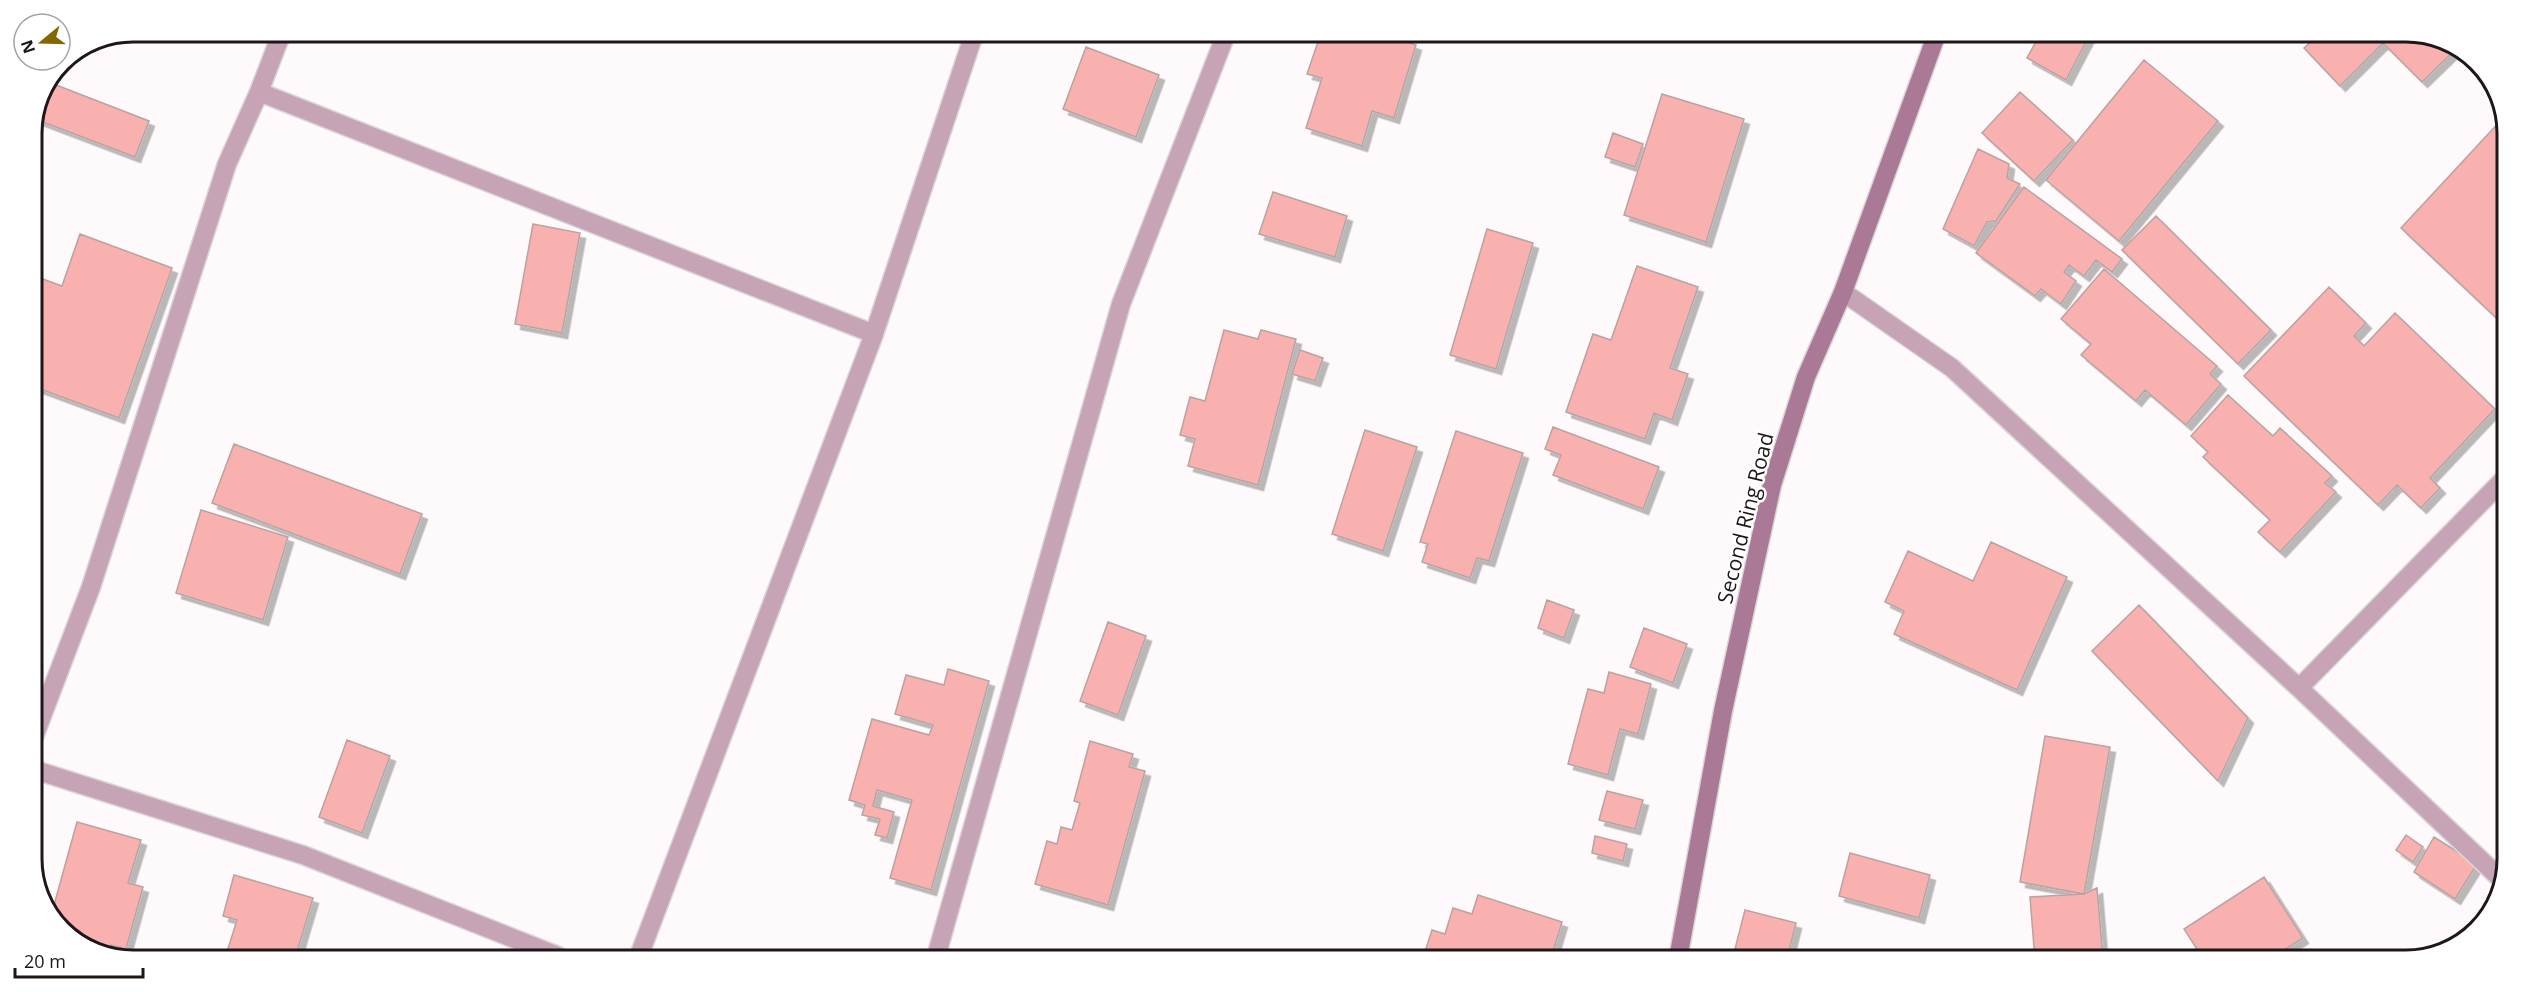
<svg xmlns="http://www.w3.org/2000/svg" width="2539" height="992" font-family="'Open Sans',sans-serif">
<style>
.building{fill:#f8b1af;stroke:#b9a3a2;stroke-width:1.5;filter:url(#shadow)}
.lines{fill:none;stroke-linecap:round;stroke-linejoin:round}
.street-casing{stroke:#dad5d6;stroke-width:21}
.secondary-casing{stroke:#dad5d6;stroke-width:21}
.street{stroke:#c6a4b6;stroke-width:18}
.secondary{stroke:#aa7995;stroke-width:18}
.labels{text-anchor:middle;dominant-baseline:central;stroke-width:5;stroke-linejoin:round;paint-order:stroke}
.street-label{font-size:21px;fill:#1e1618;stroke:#fff}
.rim{fill:none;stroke:#1e1618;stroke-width:3}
</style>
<defs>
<filter id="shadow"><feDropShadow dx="5.5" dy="5.5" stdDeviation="0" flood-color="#0004"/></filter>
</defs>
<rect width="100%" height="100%" fill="#fef9fa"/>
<!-- building -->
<path class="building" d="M1326 34H1385L1416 45 1394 118 1372 111 1362 146 1306 128 1322 78 1307 74 1319 39 1324 41Z
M2039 36H2089L2066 80 2027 58Z
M2316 37H2436L2452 53 2422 82 2383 43 2340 86 2304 48Z
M1086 47 1159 75 1136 137 1063 109Z
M2144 60 2218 121 2119 241 2046 180Z
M51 83 149 121 135 157 35 119Z
M2020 92 2073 140 2034 181 1982 133Z
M1662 94 1744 119 1706 242 1624 215Z
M2504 117 2507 126 2506 327 2401 228Z
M1613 133 1643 144 1635 167 1605 157Z
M1978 149 2009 164 2007 178 2020 184 1996 221 1987 222 1974 246 1943 229Z
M2024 187 2122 259 2112 272 2096 260 2084 276 2069 265 2064 272 2076 281 2061 304 2041 289 2035 296 1976 253Z
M1273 192 1347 216 1335 257 1259 234Z
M2156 216 2271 330 2238 364 2122 250Z
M533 224 580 233 562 333 515 324Z
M1487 229 1533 243 1496 369 1450 355Z
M80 234 172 268 119 418 32 386V275L62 286Z
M1637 266 1698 287 1670 368 1688 374 1672 420 1654 413 1645 439 1566 412 1593 334 1611 340Z
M2104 269 2217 366 2210 374 2221 384 2186 425 2145 390 2136 401 2081 355 2091 344 2061 319Z
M2329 287 2366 323 2354 336 2364 346 2395 313 2495 409 2430 478 2440 488 2421 508 2397 485 2378 505 2244 376Z
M1224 330 1258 339 1261 330 1296 339 1258 485 1188 466 1195 439 1180 435 1190 397 1205 401Z
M1300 350 1323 358 1315 381 1292 374Z
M2228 395 2273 436 2280 428 2332 476 2325 483 2336 492 2280 552 2258 532 2270 520 2203 457 2208 452 2191 436Z
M1553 427 1659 467 1643 509 1553 475 1561 455 1545 449Z
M1365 430 1417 447 1383 551 1332 534Z
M1456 431 1523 453 1489 561 1477 558 1470 578 1422 562 1428 544 1420 542Z
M234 444 422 514 400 574 212 503Z
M201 510 288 537 263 620 176 593Z
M1991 542 2067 577 2017 690 1894 634 1904 611 1885 602 1908 551 1973 581Z
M1547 600 1574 610 1564 638 1538 628Z
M2139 605 2248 718 2218 781 2092 651Z
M1108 622 1146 636 1118 715 1080 701Z
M1644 628 1687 644 1673 683 1630 667Z
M948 669 989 681 931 890 890 878 912 800 877 790 873 806 894 812 887 838 875 835 880 819 862 815 865 805 849 800 872 719 929 735 933 725 895 714 906 675 944 685Z
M1609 672 1651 684 1638 734 1620 729 1608 775 1568 764 1588 689 1604 693Z
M2045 736 2110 747 2084 894 2020 882Z
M347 740 390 756 362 833 319 817Z
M1090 741 1133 754 1129 767 1145 771 1108 905 1035 884 1047 841 1057 844 1061 827 1072 830 1080 803 1074 801Z
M1607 791 1643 800 1635 829 1599 820Z
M77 822 141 840 128 883 143 887 126 949 111 945 108 955H100L53 921 51 916Z
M2406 835 2423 847 2413 862 2396 850Z
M1595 836 1627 844 1623 861 1592 853Z
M2434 837 2477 864 2455 899 2414 872Z
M1850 853 1930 875 1919 918 1839 896Z
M234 875 313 898 296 955H226L237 920 223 916Z
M2264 877 2303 938 2268 960H2204L2184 929Z
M2097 888 2103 960H2035L2030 897 2084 894Z
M1478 895 1562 922 1551 958H1423L1432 930 1445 934 1453 908 1472 914Z
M1745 910 1796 923 1787 959H1774L1735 949Z"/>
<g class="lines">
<defs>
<path id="street" d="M259 92 282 32
M1843 292 1952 368 2299 688 2502 880
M2299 688 2505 478
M32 742 91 587 227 164 259 92 874 334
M32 769 303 855 558 956
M639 956 874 334 974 34
M936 957 1121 304 1226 34"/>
<path id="secondary" d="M1678 959 1723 711 1772 485 1806 377 1843 292 1936 36"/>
</defs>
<!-- street casing -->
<use href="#street" class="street-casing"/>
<!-- secondary casing -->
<use href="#secondary" class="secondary-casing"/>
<!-- street -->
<use href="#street" class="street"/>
<!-- secondary -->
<use href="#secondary" class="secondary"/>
</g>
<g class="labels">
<!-- street labels -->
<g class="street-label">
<text transform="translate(1745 518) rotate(-76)">Second Ring Road</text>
</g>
</g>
<!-- crop -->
<path d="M0 0H2539V992H0ZM133 42H2406A91 91 0 0 1 2497 133V859A91 91 0 0 1 2406 950H133A91 91 0 0 1 42 859V133A91 91 0 0 1 133 42Z" fill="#fff" fill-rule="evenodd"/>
<path class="rim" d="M133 42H2406A91 91 0 0 1 2497 133V859A91 91 0 0 1 2406 950H133A91 91 0 0 1 42 859V133A91 91 0 0 1 133 42Z"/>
<!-- north arrow -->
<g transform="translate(42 42) rotate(251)"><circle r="28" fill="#ffffff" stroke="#a5a2a3" stroke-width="1.5"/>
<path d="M0-4.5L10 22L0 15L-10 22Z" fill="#816900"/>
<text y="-9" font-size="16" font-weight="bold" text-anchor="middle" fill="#1e1618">N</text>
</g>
<!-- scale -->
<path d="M15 968v9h128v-9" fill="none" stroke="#1e1618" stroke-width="3"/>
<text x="24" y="968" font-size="18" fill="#1e1618" stroke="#ffffff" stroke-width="4.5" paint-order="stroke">20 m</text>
</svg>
